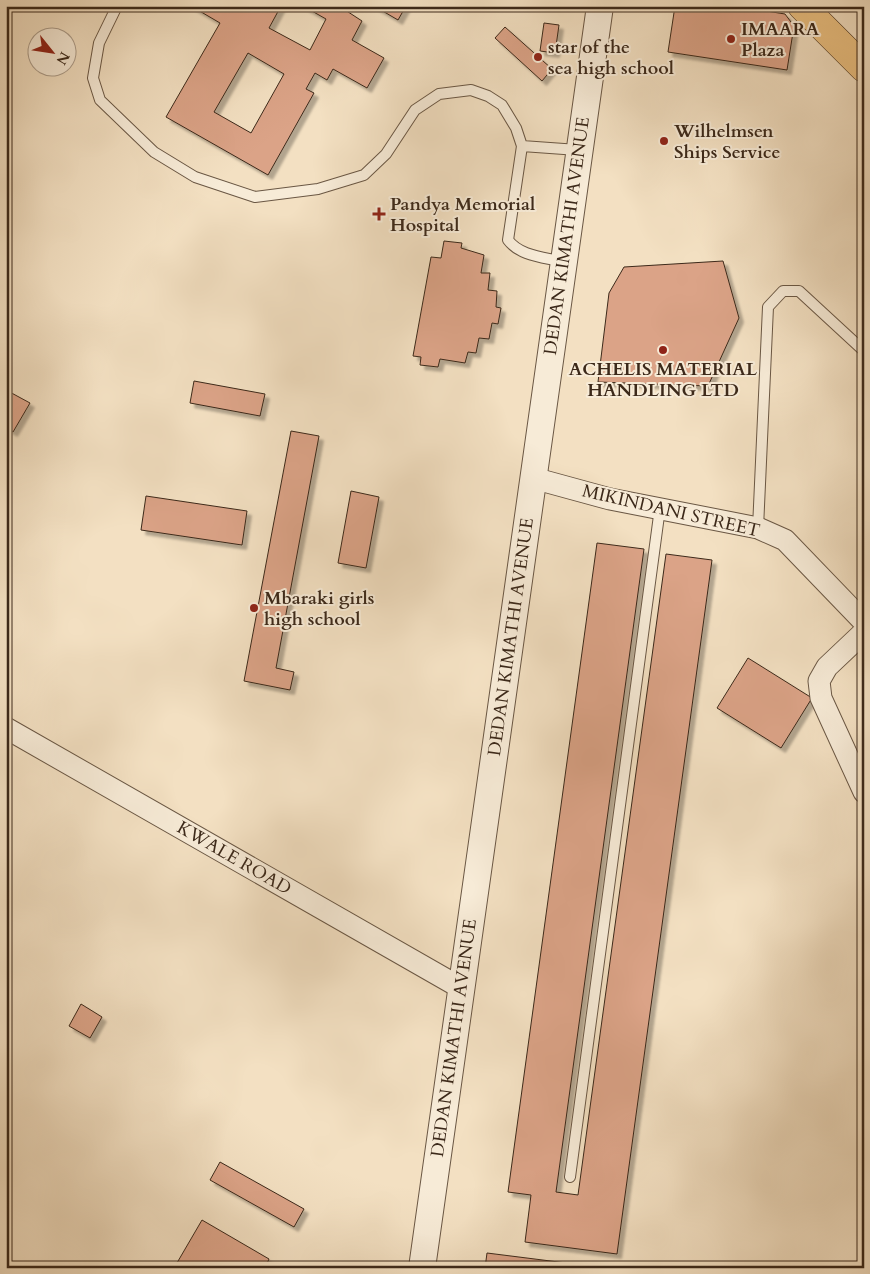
<svg xmlns="http://www.w3.org/2000/svg" width="870" height="1274" font-family="Cardo,serif">
<style>
.building{fill:#dba387;stroke:#3c291a;fill-rule:evenodd;filter:url(#shadow)}
.lines{fill:none;stroke-linecap:round;stroke-linejoin:round}
.service-casing{stroke:#6a5744;stroke-width:12}
.minor-casing{stroke:#6a5744;stroke-width:23}
.tertiary-casing{stroke:#6a5744;stroke-width:28}
.trunk-casing{stroke:#3c291a;stroke-width:29}
.service{stroke:#f7ebd7;stroke-width:10}
.minor{stroke:#f7ebd7;stroke-width:21}
.tertiary{stroke:#f7ebd7;stroke-width:26}
.trunk{stroke:#eac081;stroke-width:28}
.poi-dot{fill:#8f2418;stroke:#f7ebd7;stroke-width:2}
.labels{text-anchor:middle;dominant-baseline:central;stroke-width:4;stroke-linejoin:round;paint-order:stroke}
.poi-label{font-size:18px;font-weight:bold;fill:#3c291a;stroke:#f7ebd7;text-anchor:start}
.street-label{font-size:18px;fill:#3c291a;stroke:#f7ebd7}
</style>
<defs>
<filter id="shadow"><feDropShadow dx="4.5" dy="4.5" stdDeviation="1" flood-color="#0004"/></filter>
</defs>
<rect width="100%" height="100%" fill="#f3e0c2"/>
<filter id="stains"><feTurbulence type="fractalNoise" baseFrequency=".004" numOctaves="4"/><feColorMatrix values="0 0 0 0 .2 0 0 0 0 .09 0 0 0 0 .02 0 0 0 .5 -.17"/></filter>
<radialGradient id="worn" r=".72"><stop offset=".6" stop-color="#630" stop-opacity="0"/><stop offset="1" stop-color="#630" stop-opacity=".3"/></radialGradient>
<!-- building -->
<path class="building" d="M191 6H281L269 28 310 50 326 19 303 6H339L362 21 352 40 384 58 367 88 333 69 327 80 315 73 306 89 314 93 268 175 166 117 220 23ZM248 53 284 74 251 133 214 112Z
M374 6H406L398 20Z
M675 6H735L785 14 794 26 787 70 668 52Z
M544 23 559 25 555 53 540 51Z
M505 27 552 69 542 81 495 38Z
M444 241 462 243 461 248 484 255 481 273H490L488 290 497 291 496 307 501 308 498 324 492 323 489 339 479 338 476 353 468 352 465 363 440 359 438 367 420 365 421 357 413 356 431 257 441 258Z
M723 261 739 318 708 386 598 382 609 293 624 267Z
M194 381 265 394 260 416 190 403Z
M6 390 30 403 13 432 6 428Z
M291 431 319 436 276 668 294 672 290 690 244 681Z
M351 491 379 497 366 568 338 563Z
M146 496 247 511 242 545 141 530Z
M597 543 644 549 556 1192 578 1195 666 554 712 560 617 1254 525 1242 531 1195 508 1192Z
M748 658 812 698 781 748 717 708Z
M81 1004 102 1017 90 1038 69 1026Z
M220 1162 304 1209 294 1227 210 1180Z
M202 1220 269 1259 265 1268H174Z
M487 1253 606 1268H485Z"/>
<g class="lines">
<defs>
<path id="service" d="M117 6 99 43 93 78 100 100 154 152 195 177 255 197 318 189 364 175 386 154 415 110 439 94 471 90 488 96 502 105 516 128 522 146 508 240C520 256 543 257 563 262
M522 146 578 150
M758 528 768 307 783 291H799L864 351
M570 1177 660 508"/>
<path id="minor" d="M533 478 610 499 758 528 785 540 864 622
M864 632 827 667 819 681 821 698 864 792
M6 728 461 988"/>
<path id="tertiary" d="M422 1268 600 6"/>
<path id="trunk" d="M802 6 864 68"/>
</defs>
<!-- service casing -->
<use href="#service" class="service-casing"/>
<!-- minor casing -->
<use href="#minor" class="minor-casing"/>
<!-- tertiary casing -->
<use href="#tertiary" class="tertiary-casing"/>
<!-- trunk casing -->
<use href="#trunk" class="trunk-casing"/>
<!-- service -->
<use href="#service" class="service"/>
<!-- minor -->
<use href="#minor" class="minor"/>
<!-- tertiary -->
<use href="#tertiary" class="tertiary"/>
<!-- trunk -->
<use href="#trunk" class="trunk"/>
</g>
<!-- markers -->
<g class="poi-dot">
<circle cx="731" cy="39" r="5"/>
<circle cx="538" cy="57" r="5"/>
<circle cx="664" cy="141" r="5"/>
<path d="M376.5 206.5h5v5h5v5h-5v5h-5v-5h-5v-5h5z"/>
<circle cx="663" cy="350" r="5"/>
<circle cx="254" cy="608" r="5"/>
</g>
<g class="labels">
<!-- poi labels -->
<g class="poi-label">
<text x="741" y="29">IMAARA<tspan x="741" dy="21">Plaza</tspan></text>
<text x="548" y="47">star of the<tspan x="548" dy="21">sea high school</tspan></text>
<text x="674" y="131">Wilhelmsen<tspan x="674" dy="21">Ships Service</tspan></text>
<text x="390" y="204">Pandya Memorial<tspan x="390" dy="21">Hospital</tspan></text>
<text x="663" y="369" text-anchor="middle">ACHELIS MATERIAL<tspan x="663" dy="21">HANDLING LTD</tspan></text>
<text x="264" y="598">Mbaraki girls<tspan x="264" dy="21">high school</tspan></text>
</g>
<!-- street labels -->
<g class="street-label">
<text transform="translate(567 236) rotate(-82)">DEDAN KIMATHI AVENUE</text>
<text transform="translate(671 511) rotate(13)">MIKINDANI STREET</text>
<text transform="translate(511 637) rotate(-82)">DEDAN KIMATHI AVENUE</text>
<text transform="translate(234 858) rotate(30)">KWALE ROAD</text>
<text transform="translate(454 1038) rotate(-82)">DEDAN KIMATHI AVENUE</text>
</g>
</g>
<!-- margin -->
<rect width="870" height="1274" fill="none" stroke="#f3e0c2" stroke-width="25"/>
<rect x="8" y="8" width="855" height="1259" fill="none" stroke="#3c291a" stroke-width="2.5"/>
<rect x="12" y="12" width="845" height="1249" fill="none" stroke="#3c291a"/>
<!-- north arrow -->
<g transform="translate(52 52) rotate(120)"><circle r="24" fill="#f7ebd7" stroke="#ac9d8b"/>
<path d="M0-4L9 19L0 12L-9 19Z" fill="#8f2418"/>
<text y="-8" font-size="14" font-weight="bold" text-anchor="middle" fill="#3c291a">N</text>
</g>
<rect width="100%" height="100%" filter="url(#stains)"/>
<rect width="100%" height="100%" fill="url(#worn)"/>
</svg>
